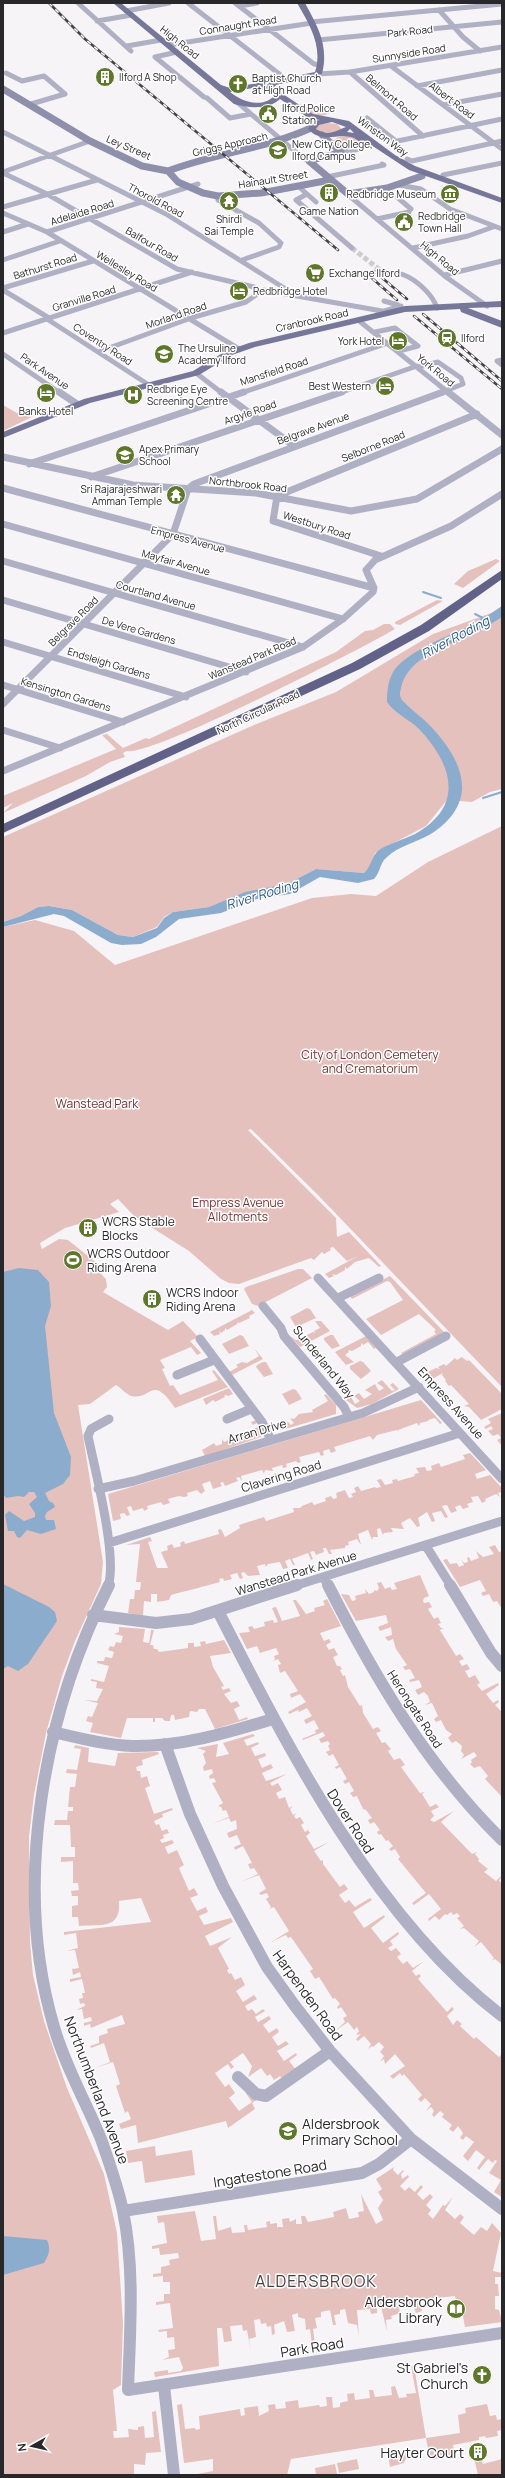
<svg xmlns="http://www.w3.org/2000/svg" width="505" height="2478" font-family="Manrope,sans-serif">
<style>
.green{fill:#e5c1be}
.water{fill:#8cacce}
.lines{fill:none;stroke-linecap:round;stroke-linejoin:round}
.stream{stroke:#8cacce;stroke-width:2}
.street-tunnel{stroke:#cecbcf;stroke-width:5;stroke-dasharray:5 2.5;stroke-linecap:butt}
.street-far3{stroke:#afb0c4;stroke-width:5}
.street-far2{stroke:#afb0c4;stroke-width:7}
.street-far1{stroke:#afb0c4;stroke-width:9}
.street{stroke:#afb0c4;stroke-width:12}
.secondary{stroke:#8e8fab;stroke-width:7}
.primary{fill:#767799;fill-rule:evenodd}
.highway{fill:#626289;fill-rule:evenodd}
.rail-casing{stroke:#454446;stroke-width:2.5}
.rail{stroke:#fff;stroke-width:1.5;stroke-dasharray:4.5;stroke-linecap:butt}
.labels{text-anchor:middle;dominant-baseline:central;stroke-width:3;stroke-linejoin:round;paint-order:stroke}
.far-street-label{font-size:10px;fill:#282729;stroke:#fff}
.far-poi-label{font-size:10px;fill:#282729;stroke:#fff;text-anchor:start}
.park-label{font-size:12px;fill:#733331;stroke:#fff}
.poi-label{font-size:12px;fill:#282729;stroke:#fff;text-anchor:start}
.street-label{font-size:12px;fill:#282729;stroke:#fff}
.water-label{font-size:13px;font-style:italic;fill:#295886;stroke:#fff}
.near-street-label{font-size:14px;fill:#282729;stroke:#fff}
.near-poi-label{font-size:14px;fill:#282729;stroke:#fff;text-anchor:end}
.near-neighbourhood-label{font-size:16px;letter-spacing:1px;fill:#434144;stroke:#fff}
</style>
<rect width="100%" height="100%" fill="#f7f4f8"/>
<!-- green -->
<path class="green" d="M298 104 331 112C319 121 308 111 298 104Z
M328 123 337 124 342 129C333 133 324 136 316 129L318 125Z
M348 136 357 138 365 146 345 151 333 141 338 137Z
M3 405 17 413 38 410 42 412 3 431Z
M496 559 500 561 463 588 454 584 468 571Z
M437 600 443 601 400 625 395 624V622Z
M502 606V789L490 792 472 802 447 800 426 826 375 853 370 867 364 873 316 869 287 884 236 896 209 907 173 912 164 917 157 927 133 937 118 935 72 910 49 906 38 907 21 916 3 922V837L254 725 336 692 433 634 494 612Z
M384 624H390L395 629C363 648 151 757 127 751L123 753 125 757 110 762 86 776 3 813 13 803 3 808V796L116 749 102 735 107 734 123 748 146 738 149 739 336 652 365 631 373 630Z
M502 826V1387L317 1194 251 1129 248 1130 336 1218 337 1237 349 1232 381 1266 379 1267 369 1258 355 1262 347 1269 345 1267V1270L336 1275 332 1274 334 1276 329 1278 325 1274 358 1256 347 1261 333 1247 330 1248 331 1250 324 1254 322 1252 314 1260 311 1258 239 1284 229 1283 221 1279 189 1251 135 1217 118 1199 110 1204 119 1212 65 1228 40 1243 42 1249 59 1239 68 1240 107 1271 101 1274 106 1279 107 1287 103 1292 168 1330 183 1321 198 1337 190 1341 201 1353 197 1355 191 1347 160 1360 165 1368 162 1369 170 1386 173 1385 180 1395 218 1380 212 1371 214 1370 228 1387 175 1408C151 1373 152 1401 131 1396 127 1395 121 1388 116 1385L90 1404 78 1405 103 1562 101 1584 75 1641 62 1676 46 1733 34 1795 29 1837 30 1942 33 1975 44 2021 67 2088 104 2174 117 2233 123 2323 121 2385 113 2390 117 2431H113L114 2438 129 2437 128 2429 138 2430V2427L144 2426 145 2438 154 2437 152 2412 156 2411 161 2452 146 2453 145 2465 134 2464V2475H3V927L35 920 74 931 115 965 312 898 351 894 376 896 428 862Z
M298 1269H303L312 1278 258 1306 252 1304 244 1289 246 1287Z
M390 1276 445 1333 403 1355 401 1353 436 1334 434 1331 436 1330 419 1314 381 1335 366 1319 403 1300 390 1282 387 1281 352 1299 350 1296Z
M307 1308 310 1309 316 1318 296 1327 290 1317Z
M252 1310 255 1313 249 1316 250 1318 239 1323 238 1322 237 1324 227 1330 225 1328V1330L221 1333 219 1331 220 1334 214 1336 210 1332Z
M315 1321H321L330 1331 300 1347 290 1336 296 1340 307 1338 305 1336 313 1332 315 1333 314 1331 320 1328Z
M240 1335 243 1336 249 1346 229 1354 222 1344Z
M330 1335H333L340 1346 332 1349 324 1340V1338Z
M366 1336 376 1348 374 1349 368 1342 363 1345 361 1343V1346L352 1351 348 1350 349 1352 345 1355 354 1362 346 1365 335 1352Z
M254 1348 263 1359 232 1375 229 1372 238 1367 236 1365 242 1362 247 1363 259 1356Z
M462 1357 467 1361 469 1360 502 1394V1409L481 1420 469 1407 464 1406 469 1404 451 1385 449 1386 445 1381 446 1380 442 1375 443 1373 425 1383 422 1379 428 1376 426 1373 436 1368 440 1369 438 1367 444 1364 446 1366 455 1358 457 1360Z
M360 1361 363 1362 371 1371 361 1379 350 1369V1366Z
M263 1362H266L273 1374 264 1377 256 1367 257 1365Z
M382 1380 392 1391 395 1390 390 1385 393 1383 399 1389 372 1404 357 1408 346 1400 351 1397 355 1404 360 1401 354 1396 359 1393 364 1399 372 1394 365 1390 375 1384 379 1391 384 1388 377 1383Z
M229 1388 233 1394 228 1396 226 1395 224 1396 225 1397 215 1402 213 1400 206 1405 203 1399Z
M293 1389 296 1390 302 1399 289 1405 282 1394Z
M326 1394 336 1405V1414L282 1430 275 1426 288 1422 291 1425 294 1423 290 1418 294 1419 299 1414 313 1412 312 1410 328 1401 324 1395Z
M421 1400 442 1423 440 1424 435 1418 428 1420 429 1422 428 1421 420 1423 419 1426 417 1423 398 1430 399 1432 397 1430 377 1435 373 1440 370 1436 334 1447 336 1451 331 1453 329 1449 323 1451 324 1455 321 1456 319 1452 299 1457 301 1462 298 1463 296 1461 286 1464 287 1467 283 1468 282 1465 272 1468 273 1471 265 1470 264 1474 262 1470 241 1476 242 1481 239 1477 236 1478 238 1481 225 1486 223 1482 220 1483 222 1486 213 1489 210 1481 202 1484 205 1491 201 1494 197 1490 187 1493 188 1496 184 1497C178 1495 175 1497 168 1499L170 1503 163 1505 161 1502 147 1506 148 1509 144 1511 143 1508 133 1511 131 1506 127 1507 130 1515 127 1516 124 1513 120 1514 121 1519 113 1521 108 1494Z
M502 1413V1446L497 1440 501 1438 498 1434 493 1436 488 1431 493 1429 491 1426 486 1429 484 1427 491 1423 488 1419Z
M256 1420 262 1427 261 1437 205 1456 202 1450 214 1443 216 1446 222 1444V1439L224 1442 235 1437 237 1439V1437L251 1433 250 1431 259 1426 257 1423 253 1425 251 1422Z
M470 1453 486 1470 475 1474 477 1479 490 1475 502 1488V1492L498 1493 500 1497 496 1494 485 1499 486 1501 482 1503 478 1496 471 1497 473 1502 467 1504 469 1507 463 1509 460 1505 455 1507 457 1511 451 1513 447 1505 442 1506 448 1517 445 1518 441 1511 432 1513 435 1521 432 1522 427 1512 418 1518 420 1526 417 1527 410 1518 401 1523 404 1529 391 1528 393 1532 384 1533 383 1535 380 1528 377 1529 378 1537H373L372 1540 368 1530 358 1534 361 1545 357 1539 348 1542 349 1545 345 1546V1548L330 1550 332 1554H329L326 1548H323L324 1552 316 1555 314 1551 310 1552 313 1559 311 1560 308 1553 292 1559 295 1565H293L290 1559 285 1561 288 1568 283 1569 280 1562 268 1564 266 1567 265 1564 257 1566 260 1575 248 1576 244 1572 241 1573 243 1578 240 1579 237 1573 230 1575 232 1579 224 1581 223 1578 219 1579 220 1582C203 1587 185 1591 171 1595L169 1600 157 1602V1594H151V1602L144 1601 143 1616 128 1613 130 1599H134L135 1590H140L141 1582H136L140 1544 126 1545 150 1537 152 1541 148 1542 157 1568H168L161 1552 168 1550 167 1546 172 1544 174 1548 181 1546 180 1543 184 1541 185 1544 219 1534 218 1530 221 1529 225 1537 240 1528 239 1525 264 1517 266 1521 294 1512 293 1508H300L302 1506 312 1502 314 1505 326 1501 325 1498 331 1496 333 1499 337 1498 336 1493 345 1490 349 1498 353 1497 351 1494 356 1492 354 1488 358 1486 361 1491 375 1487 376 1488 381 1487 377 1480 381 1479 385 1485 393 1483 392 1480 397 1479 398 1481 415 1476 414 1474 419 1473 416 1468 425 1467 427 1471 432 1470 431 1466 439 1463 441 1467 465 1459 463 1455Z
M495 1545 499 1552 502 1551V1609L497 1601 493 1602 489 1594 483 1596 481 1593 486 1591 480 1580 460 1587 443 1560 447 1559 450 1564 457 1563 459 1567 464 1565 461 1559 464 1563 468 1562 467 1558 469 1557 471 1561 479 1558 476 1551 483 1557 494 1554 489 1547Z
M420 1575 429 1596 424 1598 423 1601 424 1603 429 1602 432 1607 428 1609 434 1619 438 1617 441 1623 438 1624 441 1628H444L440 1630 456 1656 460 1654 464 1659 459 1661 462 1666 467 1664 470 1669 465 1671 469 1678 475 1675 480 1683 477 1685 482 1691 498 1683 499 1685 486 1694 493 1703 498 1700 499 1702 495 1705 502 1712V1797L485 1779 488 1776 480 1766 474 1768 470 1764 472 1762 471 1760 477 1756 474 1752 461 1759 464 1755 461 1751 462 1746 456 1741 452 1743 448 1738 452 1734 446 1730 441 1720 436 1722 434 1719 438 1716 432 1703 424 1705 430 1702 428 1696 424 1692 418 1695 415 1690 422 1687 419 1680 410 1682 409 1680 415 1678 410 1669 405 1670 403 1667 407 1665 396 1649 393 1639 388 1641 385 1637 392 1635 391 1627 380 1631 378 1627 388 1623 386 1615 356 1621 341 1594 349 1595 352 1601 356 1600 355 1596 366 1593 365 1589 369 1594 374 1592V1590L377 1591 379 1588 377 1583 381 1582 385 1589 390 1587 392 1590 397 1589 394 1583Z
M327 1599 341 1626 320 1633 324 1641 329 1639 331 1642 326 1645 329 1650 334 1648 338 1655 333 1657 337 1666H340L342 1669 340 1670 343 1676 345 1675 348 1687 360 1706 362 1705 363 1713 373 1729 378 1727 381 1731 376 1733 382 1743 385 1742 391 1749 388 1751 394 1760 400 1758 405 1765 401 1767 420 1793 425 1792 422 1794 430 1807 436 1804 439 1807 431 1811 434 1816 430 1820 434 1822 454 1811 441 1822 472 1854 477 1852 475 1854 479 1859 478 1861 488 1869 484 1872 496 1881 502 1875 499 1881 502 1883V1965L495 1959 491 1961 494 1958 481 1942 474 1947 479 1941 464 1928 460 1929 464 1926 457 1918 460 1916 457 1913 453 1915 451 1912 447 1915 445 1914 439 1920 435 1916 429 1921 428 1919 441 1909 429 1894 414 1905 412 1903 426 1893 398 1859 400 1857 395 1849 391 1851 389 1849 393 1846 388 1840 386 1841 381 1834 379 1835 377 1832 380 1830 374 1822 370 1824 368 1820 372 1818 366 1810 363 1809 357 1796 353 1797 350 1793 354 1791 349 1782 345 1784 343 1781 347 1779 340 1767 336 1769 335 1767 339 1765 333 1754 329 1756 326 1752 330 1750 328 1746 330 1744 328 1741 321 1743 319 1739 325 1736 323 1732 303 1740 302 1739 316 1733 315 1730 319 1729 314 1720 306 1724 304 1720 312 1716 307 1708 299 1712 298 1710 289 1714 288 1712 306 1702 300 1694 291 1698 290 1694 298 1691 285 1671 280 1673 278 1665 281 1664 278 1659 273 1661 275 1659 274 1656 279 1654 276 1648 260 1653 257 1646 247 1649 239 1633 250 1632 248 1627 252 1626 254 1629 265 1626 264 1622 273 1620 274 1623 278 1622 272 1608 276 1607 282 1621 300 1616 293 1600H296L306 1614 315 1611 314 1608 325 1605 323 1601Z
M119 1627 145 1629 143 1642 149 1643 151 1630H154L150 1645H153L154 1649H157L159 1652 188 1648V1643H194V1647L201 1646 200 1642 205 1641 206 1644 224 1640 231 1653 210 1656 213 1667 224 1686 221 1687 223 1690 229 1688 231 1691 224 1694 231 1703 237 1701 240 1706 234 1709 239 1720 247 1717 248 1719 215 1729 205 1709H199L197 1712 190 1711 189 1717 175 1720 174 1715H171L170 1721H165L162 1718H155V1722H153V1718H127L121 1738 90 1732 93 1723 86 1721 88 1716 92 1717 98 1703 84 1700 97 1701 103 1689 96 1688 97 1682 91 1681V1679L104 1682 109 1666 97 1663V1661H104L105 1657 112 1658 114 1652 108 1650 110 1646 114 1647 116 1642 121 1643 123 1636 114 1634 119 1632Z
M253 1734 255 1736 244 1740 247 1746 258 1742 259 1744 251 1748 255 1756 265 1753 266 1756 258 1759 262 1768 271 1764 273 1768 262 1773 266 1781 287 1774 270 1783 272 1786 278 1783 282 1790 276 1793 279 1799 285 1797 289 1808 293 1806 290 1809 293 1815 297 1813 294 1816 296 1819 300 1817 304 1823 301 1825 305 1832 308 1830 310 1833 306 1836 314 1849 329 1842 314 1851 321 1861 323 1860V1864L340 1887 344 1884 348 1889 339 1895 345 1903 349 1900 355 1907 370 1898 372 1900 353 1912 364 1928 384 1915 385 1917 371 1928 383 1943 398 1932 399 1934 390 1941 393 1945 388 1948 391 1951 396 1948 401 1954 397 1957 403 1964 407 1961 413 1968 424 1961 412 1971 416 1976 419 1974 421 1976 418 1979 447 2012 452 2007 454 2009 447 2016 453 2025 457 2020 462 2024 460 2026 474 2039 476 2037 499 2057 502 2054V2197L494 2192 501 2180 489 2173 497 2161 495 2160 493 2163 488 2159 479 2170 477 2168 485 2157 476 2150 468 2161 463 2156 474 2142 466 2136 463 2140 460 2138 463 2133 458 2126 453 2132 449 2129 452 2125 442 2117 444 2114 440 2111 434 2117 432 2115 434 2111 431 2107 426 2111 431 2104 425 2098 421 2102 418 2099 422 2095 404 2074 402 2076 400 2073 393 2079 390 2076 405 2066 395 2054 385 2064 384 2059 380 2062 384 2056 380 2052 384 2047 379 2042 373 2047 372 2046 368 2049 371 2044 364 2036 358 2041 356 2039 361 2034 356 2035 359 2031 357 2027 354 2030 348 2022 335 2031 345 2022 343 2018 347 2016 341 2007 338 2009 337 2007 340 2004 335 1998 333 1999 319 1977 315 1979 310 1971 313 1969 291 1937 288 1938 286 1935 271 1942 289 1931 274 1907 269 1909 271 1907 266 1899 269 1897 267 1893 261 1895 259 1893 266 1889 259 1875 240 1882 258 1874 254 1868 250 1869 248 1864 252 1863 243 1846 235 1850 234 1847 241 1844 237 1835 229 1838 227 1833 237 1829 236 1820 231 1822 229 1818 211 1824 229 1817 226 1810 223 1811 221 1807 218 1806 223 1803 212 1783 216 1782 214 1778 210 1779 209 1776 213 1773 212 1769 204 1771 203 1767 206 1763 203 1754 206 1751 197 1748 218 1744 216 1757 229 1754 223 1743Z
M75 1745 89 1748 88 1762 115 1766 118 1753 158 1752 159 1754 142 1760 143 1765 136 1767 137 1771H140L141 1778 147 1776 150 1786 145 1788 154 1814 172 1808 173 1810 162 1814 163 1817 154 1821 156 1825 159 1824 162 1831 167 1829 169 1833 163 1835 164 1838 160 1840 162 1843 172 1840 174 1843 165 1847 168 1854 177 1850 184 1865 179 1868 189 1891 194 1888 198 1895 190 1898 197 1911 206 1907 208 1912 199 1916 204 1925 231 1918 233 1922 205 1936 210 1946 232 1937 218 1948 229 1969 227 1970 229 1974 231 1973 235 1980 241 1977 245 1985 236 1991 243 2002 254 1995 257 1999 245 2006 248 2011 252 2009 256 2014 263 2009 265 2011 255 2017 258 2022 269 2016 271 2019 263 2025 269 2033 277 2028 279 2032 272 2037 278 2046 286 2041 289 2044 277 2051 284 2061 296 2053 297 2055 289 2061 297 2071 283 2080 280 2076 274 2080 270 2074 267 2076 261 2068 248 2077 252 2066 243 2053 230 2062 234 2067 231 2069 228 2064 215 2073 225 2087 229 2084 235 2093 229 2098 239 2111 252 2102 245 2092 258 2099 252 2103 255 2109 228 2128 226 2121 138 2143 136 2125 121 2129 119 2124 131 2119 128 2111 125 2113 116 2086 120 2084 113 2062 95 2068 110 2062 104 2043 91 2048 90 2046 99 2043V2036L108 2033 107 2029 125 2024 122 2015 91 2028 90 2024 84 2026V2023L92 2021 91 2017 84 2019 82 2009 76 2010 85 2006 84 2003 80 2004 79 1999 83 1998 82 1993H85L82 1979 70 1982V1979L81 1977 80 1972 73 1975 72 1969 79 1968 75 1950 66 1951 78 1948 76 1933 64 1935V1932L151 1922 141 1898 119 1901C121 1930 102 1924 79 1926L78 1917H72V1906L78 1905V1896H72L71 1891 79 1890 78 1883H73V1861L61 1862V1857H75V1847H71L70 1825H54L55 1820H67L68 1811H73V1807H68L70 1787H75L77 1774 66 1773 67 1769 77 1770 81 1749 74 1748Z
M155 2146 156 2156 192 2150 195 2175 145 2183 142 2161 128 2163 126 2151Z
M394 2167 393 2170 398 2175 403 2170 404 2171 401 2174 402 2179 408 2175 409 2177 400 2186 405 2191 409 2187 415 2192 421 2185 423 2187 417 2194 423 2200 430 2194 433 2197 426 2205 431 2210 428 2214 433 2219 443 2205 445 2206 453 2197 445 2210 455 2219 460 2214 464 2217 460 2223 474 2235 481 2227 487 2231 492 2223 501 2233 493 2271 502 2273V2277H495V2284H498L499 2296H495V2309L499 2310 502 2322 465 2327 461 2306H457L455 2296 420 2300 422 2311 416 2313 413 2305 399 2307 400 2313 391 2316 392 2319 386 2320 387 2331 381 2307H377V2313L371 2314 370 2309 357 2310 359 2336 357 2325 348 2323 345 2309 340 2310V2314L334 2315 336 2325H333L330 2310 321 2312V2317L315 2318 317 2328 313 2329 315 2344H312L310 2329 306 2330 305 2319 298 2317V2313L292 2315 295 2331 287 2332 284 2321 274 2325 275 2334 272 2335 271 2326 267 2327 266 2323 261 2324 260 2319 254 2320 256 2337 249 2339 251 2353 247 2330 243 2331 242 2325 230 2326 232 2341 224 2342 222 2328H217L219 2366 155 2377 154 2372 168 2370V2373L181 2371 183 2368 179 2357 162 2360 169 2357 168 2350 175 2349 174 2337 167 2338V2331L159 2332 158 2330 173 2328 170 2303 156 2305V2302L164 2301V2294H170V2282H163V2276L153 2277V2274L161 2273V2267L170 2265 169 2260 179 2258 178 2253 160 2255 159 2248 152 2249V2246L167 2243 164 2222 158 2223 157 2216 195 2211 201 2241 216 2239 213 2216H216L218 2231 231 2227 232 2233 245 2232 244 2225H247L248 2230 267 2227 266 2222 270 2221V2224L277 2223V2227H283L282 2219 289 2218 290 2222 296 2219V2224H302L301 2216H305L308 2222 334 2217 333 2212 346 2208 349 2219 359 2217 358 2212 364 2211 361 2194 376 2224 383 2220 378 2208 383 2200 378 2192 382 2189 376 2179Z
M411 2366H414L426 2438 460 2433 458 2415 466 2413 465 2408 487 2404 490 2416 496 2415 497 2420 502 2419V2430L497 2431 498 2436 486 2438 485 2436 479 2437V2440L453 2445 455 2456 430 2460 426 2438 291 2459 287 2475H192L213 2471V2459L184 2463 177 2405 182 2404 185 2429 195 2428 196 2430 200 2429 199 2416 240 2409 241 2416 245 2415 244 2408 258 2406 259 2416 269 2411 268 2405 275 2404 276 2409 286 2408 285 2402 298 2400 299 2408 319 2405 320 2407 327 2406 326 2397H332L333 2408 340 2407V2403L348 2401 347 2394 354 2393 355 2400 370 2398 369 2390H373L375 2397 392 2395 391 2387 395 2386 399 2398 407 2397 406 2394 416 2393Z
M409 2452 404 2463 390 2467 388 2455Z
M481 2457 483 2464 502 2459V2475H478L474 2458Z
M357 2459 359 2469 339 2473 337 2463Z
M335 2464 337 2474 316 2475 315 2468Z"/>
<!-- water -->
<path class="water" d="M502 606V617C494 622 486 627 478 632 452 645 408 655 401 688 400 693 399 695 402 700 412 711 425 719 435 731 465 765 477 802 434 832 419 842 399 845 386 858 380 863 380 873 374 879L358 883 320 877 290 894 260 898 221 913 179 919 156 937 141 944 122 945 111 943 64 916 54 914 3 927V922L21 916 38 907 49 906 72 910 118 935 133 937 157 928 164 918 173 912 209 907 245 892 287 884 316 869 364 873C372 866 371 856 379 850 390 843 403 840 415 834 465 806 453 765 419 729 410 720 394 713 387 702 387 690 388 679 395 669 411 649 455 633 479 622L481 618 487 616Z
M19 1268 38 1270 49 1282 51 1306 45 1326 54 1413 71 1457 70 1475 63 1484 45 1493 49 1501 53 1503 55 1507 47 1512 45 1516 46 1520H54L56 1529 41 1534 27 1530 20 1538 17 1537 14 1531H8L5 1515 9 1511 24 1521 35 1517V1513L29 1504 37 1497 34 1492H29L24 1497 18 1496 6 1498 3 1494V1272Z
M3 1584 49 1607 55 1612 57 1621 28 1664 18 1671 8 1666 3 1669Z
M3 2236 47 2240C51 2249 49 2254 44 2263L3 2275Z"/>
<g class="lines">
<!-- stream -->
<path class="stream" d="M423 592 441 598
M475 614 483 618
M483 798 502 792"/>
<!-- street-tunnel -->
<path class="street-tunnel" d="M352 248 380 270"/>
<!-- street-far3 -->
<path class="street-far3" d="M78 3 131 51
M188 3 287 80
M235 3 314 64 320 65
M240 6 257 3
M439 10 463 37 480 51
M126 11 169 3
M97 21 132 15
M311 22 502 4
M318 40 502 22
M168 45 312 23
M127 46 161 40
M177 52 155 57 204 97
M391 66 502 149
M350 72 423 136
M6 73 22 81 44 76 65 94 31 104
M318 74 350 72 502 47
M417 86 502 70
M207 98 230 118 251 114
M237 102 304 159 309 160
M443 105 502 94
M367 118 397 142
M3 132 166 214 289 291 290 295
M393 142 502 119
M341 152 361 149
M407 159 412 161 502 141
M3 172 90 141
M3 173 47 194 177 269 254 287 258 292
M443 175 502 163
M327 177 384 165 382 164
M399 185 421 189 450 209 502 229
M298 186 307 194 296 200 352 248
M346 193 446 277 487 306
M307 194 316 202
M218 196V200L259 223 281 243 279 247 242 260
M3 207 97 180
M411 209 397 197 417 193
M3 213 47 232 239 349
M377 219 409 212
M3 232 28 224
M47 232 198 184
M413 248 468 236 493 227
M3 260 60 241
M380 270C388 275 396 272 404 275 417 280 433 295 437 308
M445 275 502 261
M3 288 93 261
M3 290 49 318
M384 301 398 305
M378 313 401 306
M47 319 149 385
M358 320 449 393
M375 332 395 328 418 346 399 351
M3 333 192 272
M98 352 191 318 246 302 263 290 382 311
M3 354 60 393
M502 360 497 361 502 365
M419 367 438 362 461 378 463 384 440 393
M196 373 222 393
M241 393 388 343
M339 393 417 366"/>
<!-- street-far2 -->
<path class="street-far2" d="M59 392 77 404
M221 392 294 446
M448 392 502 435
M3 457 133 485 256 493 351 511 417 499 502 449
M29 464 244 392
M91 477 342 392
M3 488 374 588
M188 489 194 484 443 392
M3 524 343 619
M381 556 273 521 277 496 477 414
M3 561 303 647
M3 600 246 672
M3 642 186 697
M3 685 123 722
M3 704 173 534 188 489
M3 730 60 748
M3 771 303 647 343 619 373 592 374 588 366 570 375 560 451 526 502 494"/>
<!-- street-far1 -->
<path class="street-far1" d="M318 1278 502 1479
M338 1298 379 1278
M263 1306 281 1328 284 1336 344 1407 349 1417
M200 1339 262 1422 271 1440
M397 1362 446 1336
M177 1375 214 1360
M227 1419 251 1409
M98 1489 134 1481 363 1413 419 1387
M109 1543 460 1433
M426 1546 451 1586
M324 1578 328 1586
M108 1586C118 1557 95 1470 88 1436L91 1429 109 1419
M294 1586 502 1521"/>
<!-- street -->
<path class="street" d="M109 1585C43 1715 12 1885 54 2027 65 2066 86 2102 101 2139 109 2162 118 2187 123 2211 135 2269 130 2331 128 2390L502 2333
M328 1585C375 1678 427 1766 502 1840
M450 1585 491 1653 502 1666
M218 1611C289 1750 376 1920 502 2016
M93 1615 156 1623 191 1619 297 1585
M53 1732C79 1738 105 1745 132 1746 180 1747 227 1733 273 1719
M165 1744 190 1814 223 1886 267 1967 295 2006 330 2051 411 2139 502 2209
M238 2077 256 2094 266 2096 330 2051
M123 2211 362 2173 379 2164 411 2139
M164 2386 174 2475"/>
<!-- secondary -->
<path class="secondary" d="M3 89 90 141 142 166 168 171 178 182 203 193 218 196 261 193 330 180
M322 135 341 152 309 161 348 194 387 188 422 176
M168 171C215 153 265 149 311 128"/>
<!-- primary -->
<path class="primary" d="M113 3H121L221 85 230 88 263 82 266 86 271 81 315 72C323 47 310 25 297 3H305C318 27 329 46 322 74L276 85 274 88 313 114 349 121 395 155 415 166 502 198V203L409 170 365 141C359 144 357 138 351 137 336 134 320 143 308 129L313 121 320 120 308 118 280 99C269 110 248 108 234 104ZM253 88 269 91 275 95C263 109 242 102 230 92ZM332 122 346 127C335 131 328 137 316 129L319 125ZM350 129 354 133 347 132Z
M502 301V307L468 308 502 321V328L461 312 460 309 405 312 255 347 232 355 199 375 90 403 3 438V432L84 399 193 371 226 351 249 343 405 306Z"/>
<!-- highway -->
<path class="highway" d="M502 570V579L429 631 360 669 3 833V824L352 663 421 625Z"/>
<defs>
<path id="rail" d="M49 3 85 39 338 250
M374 271 407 299
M366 273 397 300
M423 314 502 381
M414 316 502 389"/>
</defs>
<!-- rail casing -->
<use href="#rail" class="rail-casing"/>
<!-- rail -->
<use href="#rail" class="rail"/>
</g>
<!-- icons -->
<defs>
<symbol id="building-disc" viewBox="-11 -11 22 22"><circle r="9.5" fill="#5e772a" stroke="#fff"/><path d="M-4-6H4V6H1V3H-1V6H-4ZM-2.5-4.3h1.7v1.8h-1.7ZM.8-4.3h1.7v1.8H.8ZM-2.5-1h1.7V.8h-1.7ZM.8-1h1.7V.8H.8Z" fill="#fff"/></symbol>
<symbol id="church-disc" viewBox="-11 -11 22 22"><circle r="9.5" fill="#5e772a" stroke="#fff"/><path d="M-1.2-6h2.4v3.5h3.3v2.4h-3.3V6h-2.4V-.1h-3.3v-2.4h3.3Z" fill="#fff"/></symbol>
<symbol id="civic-disc" viewBox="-11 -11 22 22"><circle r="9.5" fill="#5e772a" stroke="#fff"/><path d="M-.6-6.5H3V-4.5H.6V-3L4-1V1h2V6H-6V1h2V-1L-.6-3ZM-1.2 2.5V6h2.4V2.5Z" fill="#fff"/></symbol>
<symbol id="university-disc" viewBox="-11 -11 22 22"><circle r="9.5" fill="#5e772a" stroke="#fff"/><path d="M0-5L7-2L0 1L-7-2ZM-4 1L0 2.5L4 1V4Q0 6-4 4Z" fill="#fff"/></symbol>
<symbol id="museum-disc" viewBox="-11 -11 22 22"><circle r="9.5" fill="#5e772a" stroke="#fff"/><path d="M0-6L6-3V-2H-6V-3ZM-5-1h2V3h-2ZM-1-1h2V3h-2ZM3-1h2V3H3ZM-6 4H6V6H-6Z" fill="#fff"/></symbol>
<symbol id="temple-disc" viewBox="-11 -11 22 22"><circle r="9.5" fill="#5e772a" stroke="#fff"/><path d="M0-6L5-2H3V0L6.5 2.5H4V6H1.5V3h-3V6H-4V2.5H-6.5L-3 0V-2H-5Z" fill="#fff"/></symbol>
<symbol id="supermarket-disc" viewBox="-11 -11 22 22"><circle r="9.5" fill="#5e772a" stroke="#fff"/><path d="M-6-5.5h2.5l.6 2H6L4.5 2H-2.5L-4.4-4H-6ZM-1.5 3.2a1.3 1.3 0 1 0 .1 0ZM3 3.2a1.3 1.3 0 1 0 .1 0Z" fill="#fff"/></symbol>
<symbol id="hotel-disc" viewBox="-11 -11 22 22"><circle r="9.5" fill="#5e772a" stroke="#fff"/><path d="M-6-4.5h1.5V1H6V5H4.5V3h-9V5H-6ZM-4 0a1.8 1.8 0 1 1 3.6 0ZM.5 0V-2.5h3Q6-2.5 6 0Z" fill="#fff"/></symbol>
<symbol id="station-disc" viewBox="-11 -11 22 22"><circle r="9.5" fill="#5e772a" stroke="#fff"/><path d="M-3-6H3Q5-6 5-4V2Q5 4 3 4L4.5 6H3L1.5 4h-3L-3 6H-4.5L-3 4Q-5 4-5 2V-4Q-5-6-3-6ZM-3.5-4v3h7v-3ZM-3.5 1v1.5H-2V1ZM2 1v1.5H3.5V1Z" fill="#fff"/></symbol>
<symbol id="school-disc" viewBox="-11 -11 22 22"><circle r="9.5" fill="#5e772a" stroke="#fff"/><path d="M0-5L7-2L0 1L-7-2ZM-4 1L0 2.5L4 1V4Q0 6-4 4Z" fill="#fff"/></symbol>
<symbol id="hospital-disc" viewBox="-11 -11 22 22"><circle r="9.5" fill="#5e772a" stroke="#fff"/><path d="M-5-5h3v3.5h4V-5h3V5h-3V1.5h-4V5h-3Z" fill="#fff"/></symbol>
<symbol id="stadium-disc" viewBox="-11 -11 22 22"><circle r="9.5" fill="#5e772a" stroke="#fff"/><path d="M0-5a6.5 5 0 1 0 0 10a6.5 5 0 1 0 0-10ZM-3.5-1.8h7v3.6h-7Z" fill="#fff"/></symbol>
<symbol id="library-disc" viewBox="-11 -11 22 22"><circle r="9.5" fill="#5e772a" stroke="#fff"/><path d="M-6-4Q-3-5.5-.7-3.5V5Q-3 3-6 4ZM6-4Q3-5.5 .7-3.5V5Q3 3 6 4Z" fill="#fff"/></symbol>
</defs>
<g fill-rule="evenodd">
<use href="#building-disc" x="94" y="66" width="22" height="22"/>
<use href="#church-disc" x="227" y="73" width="22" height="22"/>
<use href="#civic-disc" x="257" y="103" width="22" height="22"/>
<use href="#university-disc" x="267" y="139" width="22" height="22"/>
<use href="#building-disc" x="318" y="182" width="22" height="22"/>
<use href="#museum-disc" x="439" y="183" width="22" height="22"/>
<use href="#temple-disc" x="218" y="190" width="22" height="22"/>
<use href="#civic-disc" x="393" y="211" width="22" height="22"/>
<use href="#supermarket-disc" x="304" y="262" width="22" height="22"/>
<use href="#hotel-disc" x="228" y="280" width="22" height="22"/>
<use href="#station-disc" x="436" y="327" width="22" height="22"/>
<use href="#hotel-disc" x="387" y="330" width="22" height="22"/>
<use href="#school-disc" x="153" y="343" width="22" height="22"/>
<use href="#hotel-disc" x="374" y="375" width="22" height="22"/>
<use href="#hotel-disc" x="35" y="382" width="22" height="22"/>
<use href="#hospital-disc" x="122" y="384" width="22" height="22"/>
<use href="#school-disc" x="114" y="444" width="22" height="22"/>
<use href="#temple-disc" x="165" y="484" width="22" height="22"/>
<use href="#building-disc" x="77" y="1217" width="22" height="22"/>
<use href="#stadium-disc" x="62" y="1249" width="22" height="22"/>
<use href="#building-disc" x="141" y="1288" width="22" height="22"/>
<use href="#school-disc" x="277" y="2120" width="22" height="22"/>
<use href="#library-disc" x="445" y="2298" width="22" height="22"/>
<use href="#church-disc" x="471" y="2364" width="22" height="22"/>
<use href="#building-disc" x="467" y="2441" width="22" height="22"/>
</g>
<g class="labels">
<!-- far-street labels -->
<g class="far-street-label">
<text transform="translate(238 25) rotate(-9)">Connaught Road</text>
<text transform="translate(410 31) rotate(-6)">Park Road</text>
<text transform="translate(180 42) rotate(39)">High Road</text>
<text transform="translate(409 53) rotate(-9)">Sunnyside Road</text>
<text transform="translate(392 97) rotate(41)">Belmont Road</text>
<text transform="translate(452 100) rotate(37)">Albert Road</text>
<text transform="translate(383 136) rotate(36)">Winston Way</text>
<text transform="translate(230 144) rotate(-13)">Griggs Approach</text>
<text transform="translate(129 147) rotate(23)">Ley Street</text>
<text transform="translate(273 179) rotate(-9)">Hainault Street</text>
<text transform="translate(156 200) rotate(28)">Thorold Road</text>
<text transform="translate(82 212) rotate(-17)">Adelaide Road</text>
<text transform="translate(152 244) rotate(30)">Balfour Road</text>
<text transform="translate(440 258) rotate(40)">High Road</text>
<text transform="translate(45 266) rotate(-17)">Bathurst Road</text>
<text transform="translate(127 271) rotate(31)">Wellesley Road</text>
<text transform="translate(84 298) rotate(-17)">Granville Road</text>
<text transform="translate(176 315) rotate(-19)">Morland Road</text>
<text transform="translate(312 320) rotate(-13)">Cranbrook Road</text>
<text transform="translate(103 344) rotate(33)">Coventry Road</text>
<text transform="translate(436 370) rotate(39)">York Road</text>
<text transform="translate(45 371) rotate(34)">Park Avenue</text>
<text transform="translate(274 371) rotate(-18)">Mansfield Road</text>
<text transform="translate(250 412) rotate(-19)">Argyle Road</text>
<text transform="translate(313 428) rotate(-20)">Belgrave Avenue</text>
<text transform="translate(373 446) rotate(-22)">Selborne Road</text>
<text transform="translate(248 484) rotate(6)">Northbrook Road</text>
<text transform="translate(317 525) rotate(18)">Westbury Road</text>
<text transform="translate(188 539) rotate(15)">Empress Avenue</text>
<text transform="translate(176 562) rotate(16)">Mayfair Avenue</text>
<text transform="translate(156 595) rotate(16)">Courtland Avenue</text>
<text transform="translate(73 621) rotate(-45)">Belgrave Road</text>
<text transform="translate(139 630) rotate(16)">De Vere Gardens</text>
<text transform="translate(252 658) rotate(-23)">Wanstead Park Road</text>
<text transform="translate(109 663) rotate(17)">Endsleigh Gardens</text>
<text transform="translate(66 694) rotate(17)">Kensington Gardens</text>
<text transform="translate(258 712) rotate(-25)">North Circular Road</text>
</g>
<!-- far-poi labels -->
<g class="far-poi-label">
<text x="119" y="77">Ilford A Shop</text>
<text x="252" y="78">Baptist Church<tspan x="252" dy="12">at High Road</tspan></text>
<text x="282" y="108">Ilford Police<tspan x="282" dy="12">Station</tspan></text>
<text x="292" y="144">New City College,<tspan x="292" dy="12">Ilford Campus</tspan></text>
<text x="436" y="194" text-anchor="end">Redbridge Museum</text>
<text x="329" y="211" text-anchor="middle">Game Nation</text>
<text x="418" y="216">Redbridge<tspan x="418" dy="12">Town Hall</tspan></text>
<text x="229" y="219" text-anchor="middle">Shirdi<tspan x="229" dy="12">Sai Temple</tspan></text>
<text x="329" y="273">Exchange Ilford</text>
<text x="253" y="291">Redbridge Hotel</text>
<text x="461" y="338">Ilford</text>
<text x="384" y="341" text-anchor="end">York Hotel</text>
<text x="178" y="348">The Ursuline<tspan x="178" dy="12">Academy Ilford</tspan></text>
<text x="371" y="386" text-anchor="end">Best Western</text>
<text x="147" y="389">Redbrige Eye<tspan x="147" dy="12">Screening Centre</tspan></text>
<text x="46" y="411" text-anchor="middle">Banks Hotel</text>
<text x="139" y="449">Apex Primary<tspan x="139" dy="12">School</tspan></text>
<text x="162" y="489" text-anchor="end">Sri Rajarajeshwari<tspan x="162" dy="12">Amman Temple</tspan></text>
</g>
<!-- park labels -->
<g class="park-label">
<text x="370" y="1054">City of London Cemetery<tspan x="370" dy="14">and Crematorium</tspan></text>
<text x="97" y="1103">Wanstead Park</text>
<text x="238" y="1202">Empress Avenue<tspan x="238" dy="14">Allotments</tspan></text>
</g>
<!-- poi labels -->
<g class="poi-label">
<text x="102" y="1221">WCRS Stable<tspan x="102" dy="14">Blocks</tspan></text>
<text x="87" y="1253">WCRS Outdoor<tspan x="87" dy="14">Riding Arena</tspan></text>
<text x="166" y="1292">WCRS Indoor<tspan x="166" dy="14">Riding Arena</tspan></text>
</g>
<!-- street labels -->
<g class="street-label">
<text transform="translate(324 1362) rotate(51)">Sunderland Way</text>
<text transform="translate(451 1403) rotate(48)">Empress Avenue</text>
<text transform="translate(257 1431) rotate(-16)">Arran Drive</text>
<text transform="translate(281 1476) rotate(-17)">Clavering Road</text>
<text transform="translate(296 1573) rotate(-17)">Wanstead Park Avenue</text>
<text transform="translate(415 1709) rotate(57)">Herongate Road</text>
</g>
<!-- water labels -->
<g class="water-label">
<text transform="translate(455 637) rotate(-28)">River Roding</text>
<text transform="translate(262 894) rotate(-17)">River Roding</text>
</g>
<!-- near-street labels -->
<g class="near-street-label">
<text transform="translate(351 1821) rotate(57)">Dover Road</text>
<text transform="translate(308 1995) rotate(54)">Harpenden Road</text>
<text transform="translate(97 2090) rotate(69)">Northumberland Avenue</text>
<text transform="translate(270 2173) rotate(-9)">Ingatestone Road</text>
<text transform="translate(312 2347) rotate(-9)">Park Road</text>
</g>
<!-- near-poi labels -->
<g class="near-poi-label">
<text x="302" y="2123" text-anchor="start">Aldersbrook<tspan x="302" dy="16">Primary School</tspan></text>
<text x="442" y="2301">Aldersbrook<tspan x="442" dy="16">Library</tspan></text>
<text x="468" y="2367">St Gabriel's<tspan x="468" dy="16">Church</tspan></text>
<text x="464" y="2452">Hayter Court</text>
</g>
<!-- near-neighbourhood labels -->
<g class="near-neighbourhood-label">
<text x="316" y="2281">ALDERSBROOK</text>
</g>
</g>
<!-- border -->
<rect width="505" height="2478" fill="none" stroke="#282729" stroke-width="8"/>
<!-- north arrow -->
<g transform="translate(32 2446) rotate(262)" stroke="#ffffff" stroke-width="3" paint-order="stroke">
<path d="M0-3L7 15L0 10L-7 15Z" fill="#282729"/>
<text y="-6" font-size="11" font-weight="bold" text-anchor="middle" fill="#282729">N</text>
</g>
</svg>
